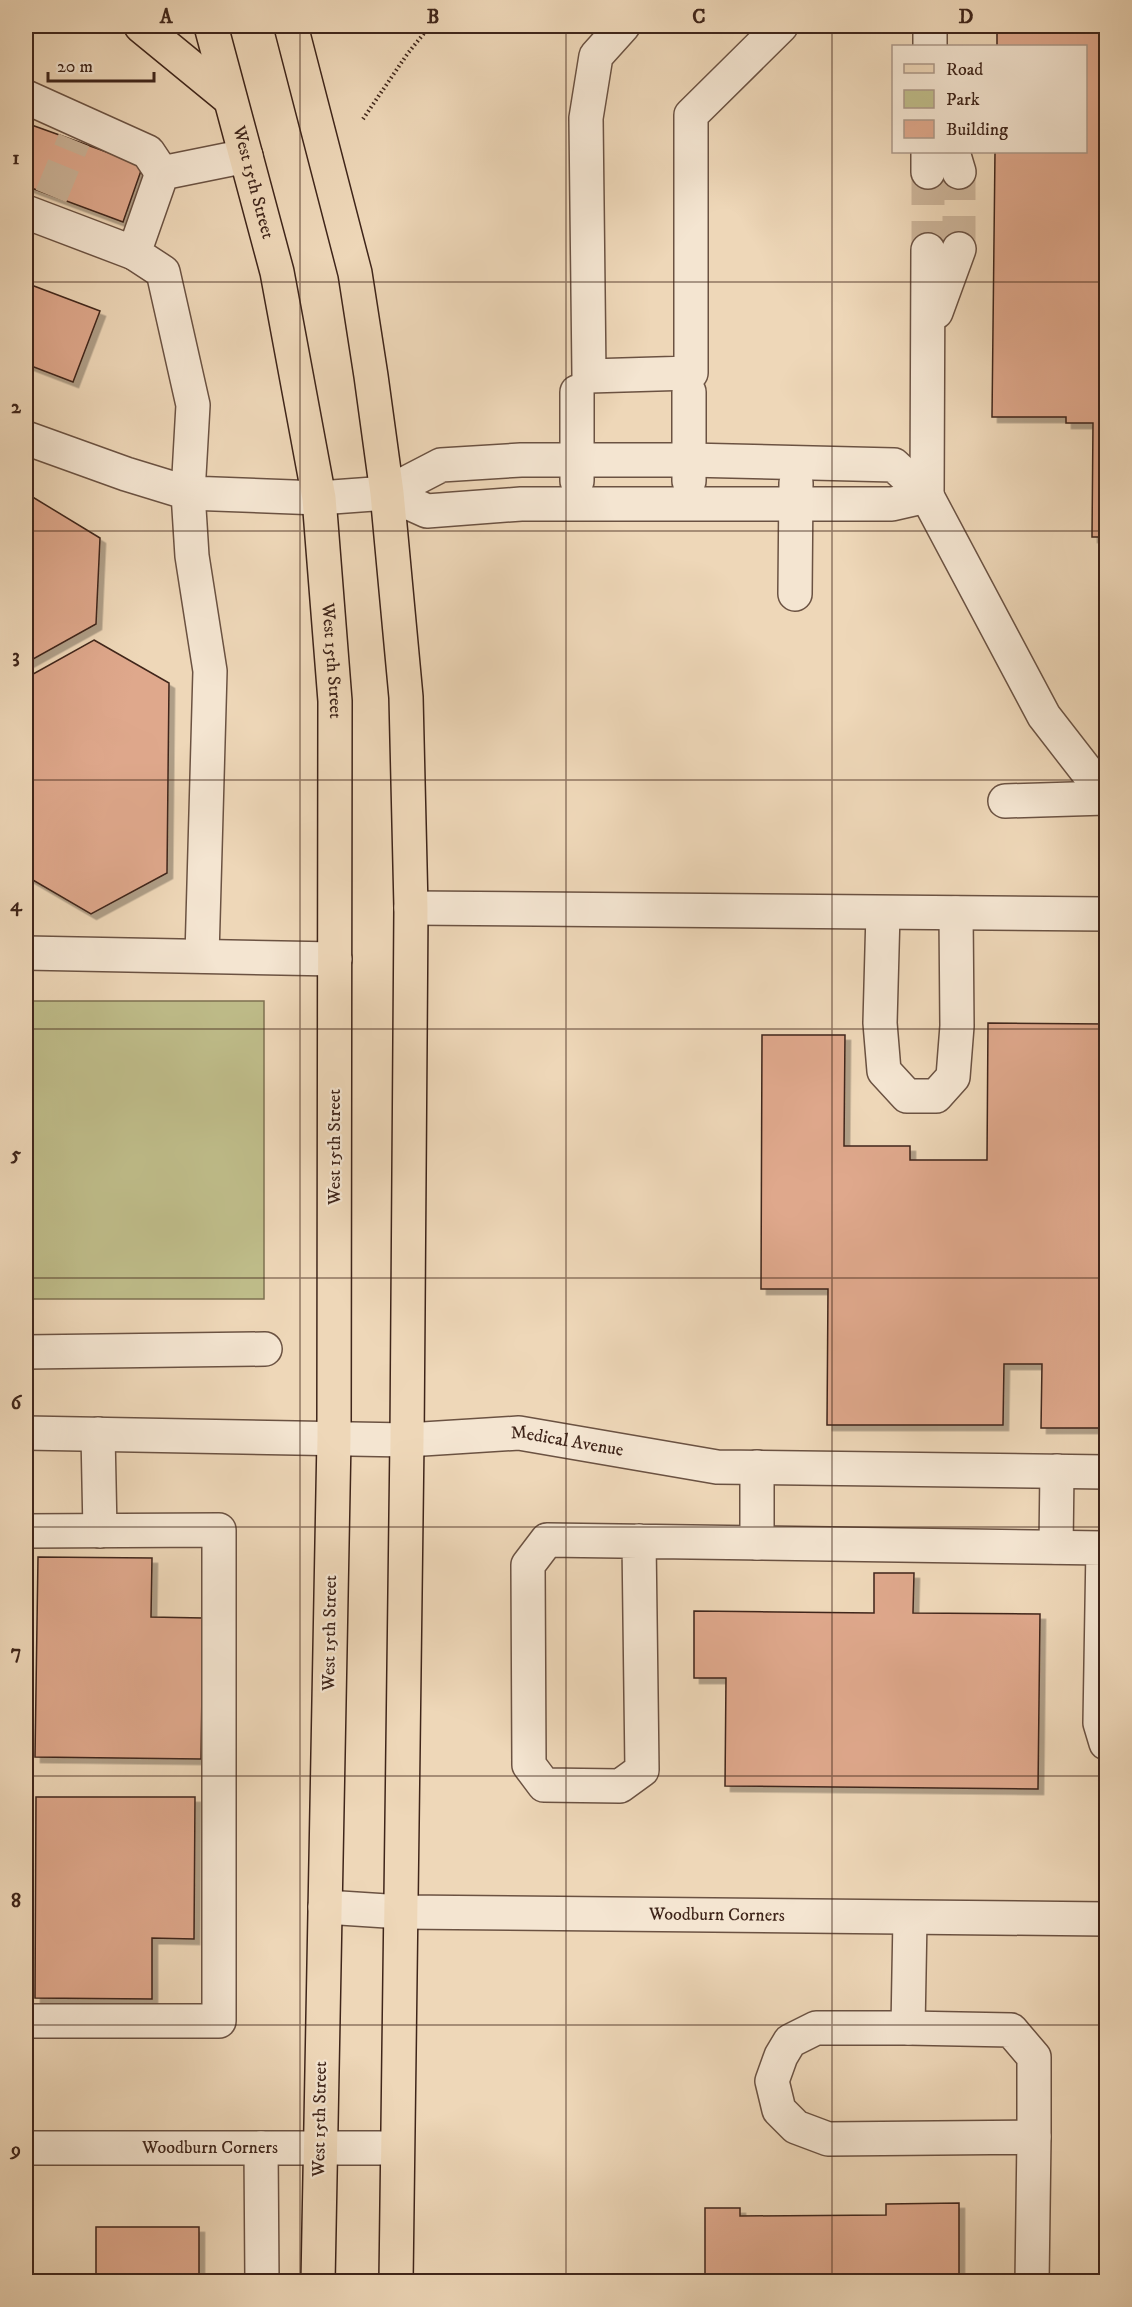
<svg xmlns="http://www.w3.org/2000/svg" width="1132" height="2307" font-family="'IM FELL DW Pica',serif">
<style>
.green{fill:#bfbd8a;stroke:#7f7152;stroke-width:1.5}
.building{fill:#dfa88c;stroke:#3f251a;stroke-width:1.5;filter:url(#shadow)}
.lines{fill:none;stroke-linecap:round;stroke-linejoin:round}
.minor-tunnel{stroke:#cbb398;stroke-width:33;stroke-dasharray:33 16;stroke-linecap:butt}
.minor-casing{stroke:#6b5242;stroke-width:36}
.major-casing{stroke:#3f251a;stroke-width:36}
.path{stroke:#3f251a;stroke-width:4;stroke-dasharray:1.5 3;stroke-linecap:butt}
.minor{stroke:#f4e5d1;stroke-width:33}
.major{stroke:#eed7b8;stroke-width:33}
.grid{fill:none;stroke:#3f251a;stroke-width:1.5;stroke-opacity:0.55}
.labels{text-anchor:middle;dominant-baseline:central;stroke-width:4.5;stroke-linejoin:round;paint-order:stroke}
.street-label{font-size:18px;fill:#3f251a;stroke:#f4e5d1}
.neatline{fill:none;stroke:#3f251a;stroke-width:2}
.grid-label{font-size:20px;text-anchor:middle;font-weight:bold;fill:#3f251a}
</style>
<defs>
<filter id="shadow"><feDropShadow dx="5.5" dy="5.5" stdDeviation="0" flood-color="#0004"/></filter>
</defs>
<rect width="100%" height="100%" fill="#eed7b8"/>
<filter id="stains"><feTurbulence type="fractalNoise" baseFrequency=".00333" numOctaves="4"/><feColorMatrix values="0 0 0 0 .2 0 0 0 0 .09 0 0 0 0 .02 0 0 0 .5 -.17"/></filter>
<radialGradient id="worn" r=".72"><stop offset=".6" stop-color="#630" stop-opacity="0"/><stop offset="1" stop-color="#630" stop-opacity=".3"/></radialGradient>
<!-- green -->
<path class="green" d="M26 1001H264V1299H26Z"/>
<!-- building -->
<path class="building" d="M997 26H1106V537H1092L1093 423H1066V417H992L995 152H1086V46H997Z
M26 123 143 165 123 222 26 186Z
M26 283 100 311 73 382 26 364Z
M26 493 100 538 96 624 26 663Z
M94 640 169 683 167 873 91 914 26 876V678Z
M988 1023 1106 1024V1428H1041L1042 1364H1004L1003 1425H827L828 1289H761L762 1035H845L844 1146H910V1160H987Z
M38 1557 152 1558 151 1617 203 1618 201 1759 35 1757Z
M874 1573H914L913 1613 1040 1614 1038 1789 725 1786 726 1678H694V1611L874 1613Z
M36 1797H195L194 1939 152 1938V1999L35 1998Z
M959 2203V2282H705V2208H740V2216L886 2215V2204Z
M96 2227H199V2280L96 2282Z"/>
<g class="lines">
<!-- minor-tunnel -->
<path class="minor-tunnel" d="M928 172V250
M51 196 74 140
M959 249V172"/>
<defs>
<g id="minor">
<path d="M623 26 596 56 586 118 589 376 691 373V115L781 26"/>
<path d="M930 46V26"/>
<path d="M26 97 148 152 162 173"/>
<path d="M953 152 959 172"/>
<path d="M246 156 162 173 134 253 163 272 193 405 188 493 319 498 387 493 441 465 521 460H689L894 465 927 496 1044 716 1106 796"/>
<path d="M928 172V152"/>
<path d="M26 212 134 253"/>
<path d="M936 312 959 249"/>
<path d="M577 392V481"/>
<path d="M689 392V481"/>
<path d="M26 438 126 474 188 493 192 556 210 671 202 956"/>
<path d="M387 493 427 511 521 504H892L927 496"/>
<path d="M927 496 928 250"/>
<path d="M795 594 796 483"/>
<path d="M1005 801 1106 798"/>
<path d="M411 908 1106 914"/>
<path d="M883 913 880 1023 884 1071 907 1096H936L953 1077 957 1026 956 913"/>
<path d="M26 953 335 959"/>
<path d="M26 1352 265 1349"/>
<path id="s1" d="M26 1433 407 1440 519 1433 717 1467 1106 1472"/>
<path d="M98 1434 100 1531"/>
<path d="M26 1531 219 1530V2021H26"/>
<path d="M639 1541 642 1770 620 1786 544 1785 529 1765 528 1565 547 1540 1103 1548 1100 1723 1106 1743"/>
<path d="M757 1543V1467"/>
<path d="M1056 1547 1057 1471"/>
<path id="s2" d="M325 1907 402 1912 1106 1919"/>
<path d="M910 1918 908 2028H816L790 2041 781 2056 772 2081 779 2110 796 2127 828 2139 1034 2137 1032 2282"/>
<path d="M908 2028 1011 2030 1034 2057V2137"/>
<path id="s3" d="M26 2148H397"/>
<path d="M261 2148 262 2282"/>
</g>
<g id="major">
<path d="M141 26 230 99"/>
<path id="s4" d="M211 26 277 272 319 498 335 701 334 1438 318 2282"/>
<path d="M291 26 355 273 371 376 387 493 406 697 411 908 407 1440 396 2282"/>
</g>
</defs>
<!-- minor casing -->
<use href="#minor" class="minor-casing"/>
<!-- major casing -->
<use href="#major" class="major-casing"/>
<!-- path -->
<path class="path" d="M363 119 408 53 430 26"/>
<!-- minor -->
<use href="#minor" class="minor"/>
<!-- major -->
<use href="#major" class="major"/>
</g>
<!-- grid -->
<path class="grid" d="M300 26V2282M566 26V2282M832 26V2282M26 282H1106M26 531H1106M26 780H1106M26 1029H1106M26 1278H1106M26 1527H1106M26 1776H1106M26 2025H1106"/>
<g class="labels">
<!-- street labels -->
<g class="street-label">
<text stroke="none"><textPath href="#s4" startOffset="162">West 15th Street</textPath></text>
<text stroke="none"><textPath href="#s4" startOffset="648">West 15th Street</textPath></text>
<text transform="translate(335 1147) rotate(-90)">West 15th Street</text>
<text stroke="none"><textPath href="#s1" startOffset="542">Medical Avenue</textPath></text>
<text transform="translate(330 1633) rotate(-89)">West 15th Street</text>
<text stroke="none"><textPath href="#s2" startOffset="392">Woodburn Corners</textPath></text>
<text transform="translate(320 2119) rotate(-89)">West 15th Street</text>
<text stroke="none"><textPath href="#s3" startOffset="184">Woodburn Corners</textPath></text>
</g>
</g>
<!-- margin -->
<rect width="1132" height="2307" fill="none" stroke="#eed7b8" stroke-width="66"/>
<!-- legend -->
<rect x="892" y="45" width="195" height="108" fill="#f4e5d1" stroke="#ac9888" stroke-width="1.5"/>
<rect x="904" y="64" width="30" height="9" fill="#eed7b8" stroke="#ac9888" stroke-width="1.5"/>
<text x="946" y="75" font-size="18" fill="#3f251a">Road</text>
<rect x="904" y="90" width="30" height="18" fill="#bfbd8a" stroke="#ac9888" stroke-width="1.5"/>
<text x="946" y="105" font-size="18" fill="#3f251a">Park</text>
<rect x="904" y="120" width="30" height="18" fill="#dfa88c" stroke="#ac9888" stroke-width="1.5"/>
<text x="946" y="135" font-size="18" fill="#3f251a">Building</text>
<!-- scale -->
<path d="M48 72v9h106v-9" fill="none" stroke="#3f251a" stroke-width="3"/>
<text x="57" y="72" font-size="18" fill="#3f251a" stroke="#f4e5d1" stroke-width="4.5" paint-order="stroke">20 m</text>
<rect x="33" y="33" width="1066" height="2241" class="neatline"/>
<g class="grid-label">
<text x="166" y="23">A</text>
<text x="433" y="23">B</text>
<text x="699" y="23">C</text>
<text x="966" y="23">D</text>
<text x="16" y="164">1</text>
<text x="16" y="413">2</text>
<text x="16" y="662">3</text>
<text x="16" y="911">4</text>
<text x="16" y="1160">5</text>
<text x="16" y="1409">6</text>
<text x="16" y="1658">7</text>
<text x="16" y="1907">8</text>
<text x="16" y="2156">9</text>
</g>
<rect width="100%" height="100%" filter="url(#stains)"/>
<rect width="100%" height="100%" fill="url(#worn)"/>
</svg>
